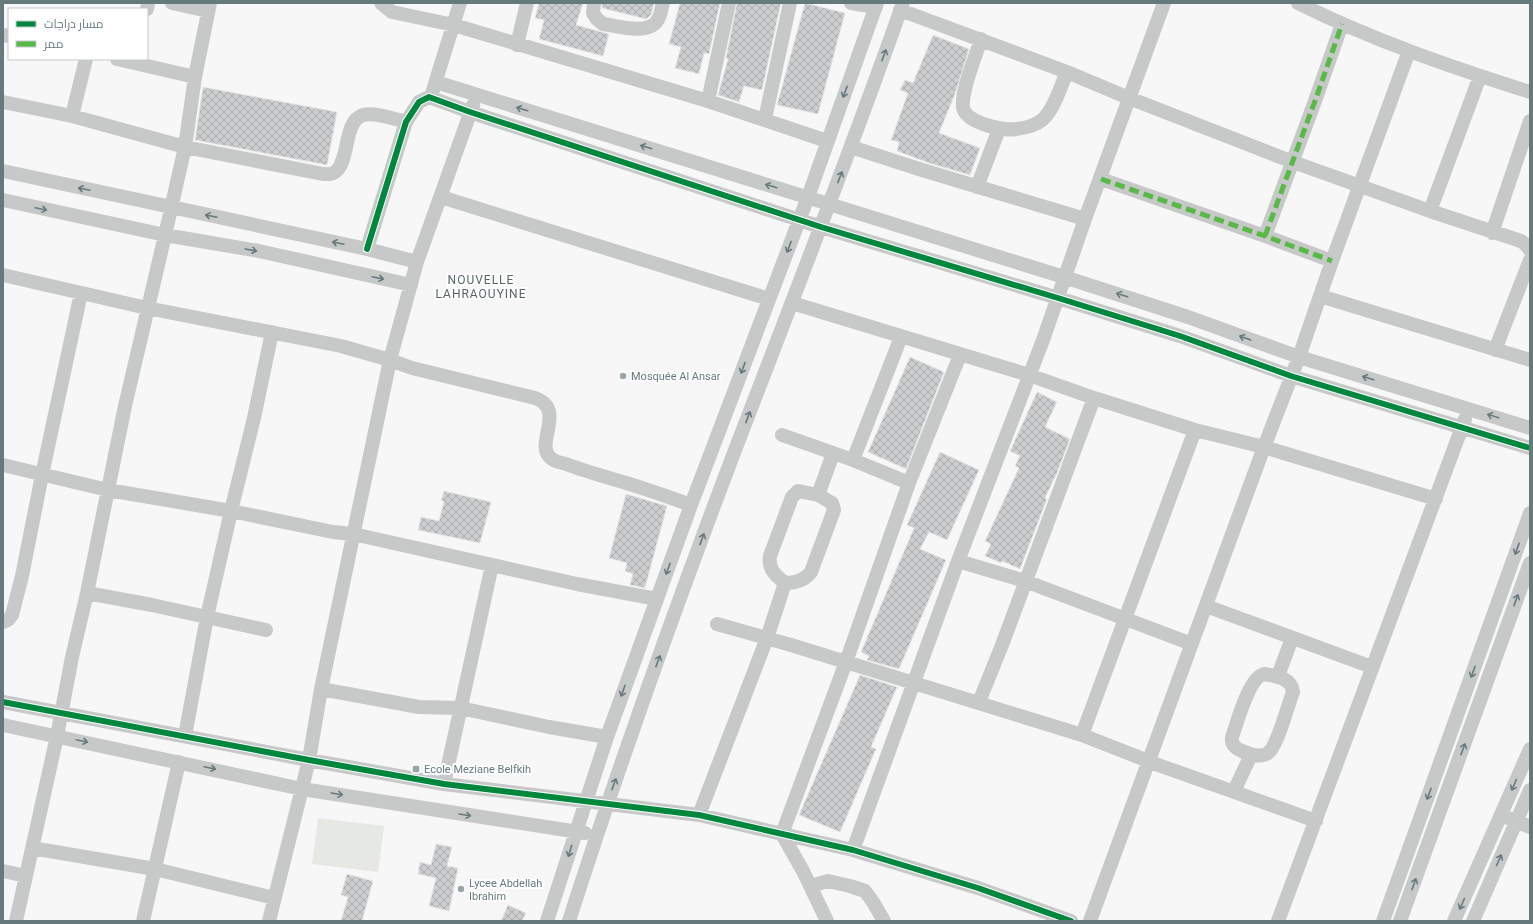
<svg xmlns="http://www.w3.org/2000/svg" width="1533" height="924" font-family="Roboto,Cairo,sans-serif">
<style>
.green{fill:#e6e8e4}
.building{fill:url(#building-cross-hatch);stroke:#e6e6e6}
.lines{fill:none;stroke-linecap:round;stroke-linejoin:round}
.minor{stroke:#c7c8c8;stroke-width:14}
.quiet{stroke:#58b947;stroke-width:5;stroke-dasharray:10 5;stroke-linecap:butt}
.cycleway-casing{stroke:#fff;stroke-width:8}
.cycleway{stroke:#00873e;stroke-width:6}
.oneway{stroke:#667a7d}
.poi-dot{fill:#99a6a8;stroke:#fff;stroke-width:1.5}
.labels{text-anchor:middle;dominant-baseline:central;stroke-width:4;stroke-linejoin:round;paint-order:stroke}
.poi-label{font-size:11px;fill:#667a7d;stroke:#fff;text-anchor:start}
.neighbourhood-label{font-size:12px;letter-spacing:1px;fill:#576669;stroke:#fff}
</style>
<defs>
<pattern id="building-cross-hatch" width="8" height="8" patternUnits="userSpaceOnUse"><rect width="8" height="8" fill="#cbcdce"/><path d="M0 0l8 8M0 8l8-8" fill="none" stroke="#a9abac"/></pattern>
</defs>
<rect width="100%" height="100%" fill="#f7f7f7"/>
<!-- green -->
<path class="green" d="M318 818 384 826 378 872 312 864Z"/>
<!-- building -->
<path class="building" d="M539 3H583L576 25 609 34 603 56 539 39 544 20 535 18Z
M602 3H654L651 15 646 19 602 8Z
M680 3H720L709 54 704 53 699 74 675 68 681 47 669 44Z
M737 3H781L762 90 744 86 739 102 718 95 728 59 726 58Z
M805 3 845 13 818 114 777 105Z
M933 35 969 49 955 94 939 133 980 148 970 175 929 163 897 151 899 142 891 140 908 93 900 90 905 80 913 83Z
M203 87 337 112 327 165 195 140Z
M910 357 944 372 906 469 868 452Z
M1037 392 1057 402 1045 427 1070 439 1057 473 1045 498 1047 499 1020 569 1002 561 1001 563 985 556 991 544 985 541 1019 468 1015 466 1020 456 1010 451Z
M940 452 979 470 947 540 929 532 920 549 946 560 899 669 867 660 869 656 861 652 914 528 907 525Z
M444 491 491 502 480 543 418 530 421 517 439 521 444 501H441Z
M626 494 667 506 645 588 630 585 633 574 625 571 627 563 609 558Z
M860 675 897 687 871 747 876 749 840 832 799 815Z
M436 844 452 847 447 866 458 868 449 911 429 906 436 878 418 874 420 862 431 865Z
M347 874 373 881 362 921H341L348 897 341 895Z
M508 905 526 913 522 921H501Z"/>
<g class="lines">
<!-- minor -->
<path class="minor" d="M172 3 208 11
M381 3 392 12 454 25 708 101 827 141
M594 3 593 13 597 19 603 24C618 26 648 35 657 21 661 16 661 9 663 3
M851 3 876 7
M1298 3C1372 40 1451 67 1530 92
M147 9 148 3
M900 10 1067 72 1129 98 1293 162 1430 211 1521 241 1525 244 1530 250
M3 35 9 36
M981 39C976 56 961 90 963 107 965 123 1003 131 1016 129 1025 128 1035 126 1042 120 1054 111 1061 85 1067 72
M517 45 527 3
M117 59 195 77
M436 82 1064 277 1188 317 1299 357 1530 428
M433 90 460 3
M708 101 729 3
M3 102 72 116 185 147 323 174C327 174 332 175 335 172 350 162 343 121 363 115 374 112 395 119 406 122
M72 116 86 59
M765 119 790 3
M851 147 919 169 1085 219
M3 171 367 249 417 262
M1101 179 1265 236 1332 261
M977 187 999 129
M441 197 769 299
M3 200 165 235 259 251 411 285
M1430 211 1480 76
M1492 233 1530 121
M1265 236 1315 101 1342 24
M367 249 406 122 419 102 429 97 470 112 821 227 1058 298 1180 336 1291 376 1530 448
M3 275 147 308 341 346 390 360 412 368 535 398C568 410 532 445 552 459 556 462 562 463 566 464 582 470 599 475 616 480 641 487 666 496 691 505
M1320 296 1530 360
M792 303 1029 375 1094 398 1195 430 1264 447 1436 499
M1495 350 1530 260
M782 435 853 460 909 483
M853 460 901 337
M3 465 108 490 231 511 333 532 353 534 577 584 657 599
M798 491 818 495 832 503 834 510 811 572C805 580 796 583 785 583 775 575 768 569 770 556L792 497Z
M818 495 833 454
M958 561 1025 581 1192 644
M87 593 152 605 266 630
M1206 606 1372 667
M3 622 8 620 12 615 22 576 42 475 81 293
M717 624 791 645 1082 735 1161 766 1316 821
M1264 674C1276 676 1292 678 1293 692 1288 705 1277 747 1268 753 1261 758 1249 754 1242 751 1235 748 1231 744 1232 737 1237 723 1249 677 1264 674Z
M1278 676 1292 638
M321 689 419 707 460 708 549 727 607 737
M3 702 309 760 444 784 699 815 853 850 978 888 1071 921
M979 702 1002 645 1094 398
M3 725 302 789 585 833
M1082 735 1195 430
M185 736 207 617 231 511 254 418 272 332
M444 784 492 565
M1234 791 1251 755
M699 815 767 638 785 583
M1508 818 1530 827
M32 848 155 869 274 898
M853 850 958 561 1043 340 1085 219 1164 3
M3 871 26 876
M810 886 828 881 850 886 865 891 873 902 884 921
M16 921 57 736 72 657 87 593 125 406 165 235 185 147 195 77 210 3
M143 921 179 762
M269 921 309 760 321 689 390 360 417 262 473 105
M547 921 607 737 691 505 808 197 877 3
M569 921C619 765 674 611 732 458 790 307 849 156 903 3
M827 921 803 871 782 834 846 662 909 483 960 355
M1090 921 1264 447 1299 357 1332 261 1409 51
M1278 921 1465 419
M1383 921 1530 513
M1400 921 1530 563
M1454 921 1530 749
M1473 921 1530 790"/>
<!-- quiet -->
<path class="quiet" d="M1101 179 1265 236 1332 261
M1265 236 1315 101 1342 24"/>
<defs>
<path id="cycleway" d="M367 249 406 122 419 102 429 97 470 112 821 227 1058 298 1180 336 1291 376 1530 448
M3 702 309 760 444 784 699 815 853 850 978 888 1071 921"/>
</defs>
<!-- cycleway casing -->
<use href="#cycleway" class="cycleway-casing"/>
<!-- cycleway -->
<use href="#cycleway" class="cycleway"/>
</g>
<!-- one-way arrows -->
<defs><path id="oneway-shaft" d="M-6 0H5M1.5-3L5.5 0L1.5 3" fill="none" stroke-width="1.6" stroke-linecap="round" stroke-linejoin="round"/></defs>
<g class="oneway">
<use href="#oneway-shaft" transform="translate(884 55) rotate(-70)"/>
<use href="#oneway-shaft" transform="translate(845 92) rotate(110)"/>
<use href="#oneway-shaft" transform="translate(522 109) rotate(-163)"/>
<use href="#oneway-shaft" transform="translate(646 147) rotate(-163)"/>
<use href="#oneway-shaft" transform="translate(840 177) rotate(-69)"/>
<use href="#oneway-shaft" transform="translate(771 186) rotate(-163)"/>
<use href="#oneway-shaft" transform="translate(84 189) rotate(-168)"/>
<use href="#oneway-shaft" transform="translate(41 209) rotate(12)"/>
<use href="#oneway-shaft" transform="translate(211 216) rotate(-168)"/>
<use href="#oneway-shaft" transform="translate(338 243) rotate(-168)"/>
<use href="#oneway-shaft" transform="translate(789 247) rotate(111)"/>
<use href="#oneway-shaft" transform="translate(251 250) rotate(10)"/>
<use href="#oneway-shaft" transform="translate(378 278) rotate(12)"/>
<use href="#oneway-shaft" transform="translate(1122 295) rotate(-162)"/>
<use href="#oneway-shaft" transform="translate(1245 338) rotate(-160)"/>
<use href="#oneway-shaft" transform="translate(743 368) rotate(111)"/>
<use href="#oneway-shaft" transform="translate(1368 378) rotate(-163)"/>
<use href="#oneway-shaft" transform="translate(1493 416) rotate(-163)"/>
<use href="#oneway-shaft" transform="translate(748 417) rotate(-69)"/>
<use href="#oneway-shaft" transform="translate(702 539) rotate(-70)"/>
<use href="#oneway-shaft" transform="translate(1517 549) rotate(110)"/>
<use href="#oneway-shaft" transform="translate(668 569) rotate(110)"/>
<use href="#oneway-shaft" transform="translate(1516 600) rotate(-70)"/>
<use href="#oneway-shaft" transform="translate(658 661) rotate(-70)"/>
<use href="#oneway-shaft" transform="translate(1473 672) rotate(110)"/>
<use href="#oneway-shaft" transform="translate(623 691) rotate(110)"/>
<use href="#oneway-shaft" transform="translate(82 741) rotate(12)"/>
<use href="#oneway-shaft" transform="translate(1463 749) rotate(-70)"/>
<use href="#oneway-shaft" transform="translate(210 768) rotate(12)"/>
<use href="#oneway-shaft" transform="translate(614 784) rotate(-70)"/>
<use href="#oneway-shaft" transform="translate(1514 785) rotate(114)"/>
<use href="#oneway-shaft" transform="translate(337 794) rotate(9)"/>
<use href="#oneway-shaft" transform="translate(1429 794) rotate(110)"/>
<use href="#oneway-shaft" transform="translate(465 815) rotate(9)"/>
<use href="#oneway-shaft" transform="translate(570 851) rotate(107)"/>
<use href="#oneway-shaft" transform="translate(1499 860) rotate(-66)"/>
<use href="#oneway-shaft" transform="translate(1414 884) rotate(-70)"/>
<use href="#oneway-shaft" transform="translate(1462 904) rotate(114)"/>
</g>
<!-- markers -->
<g class="poi-dot">
<circle cx="623" cy="376" r="4"/>
<rect x="412" y="765" width="8" height="8" rx="2"/>
<circle cx="461" cy="889" r="4"/>
</g>
<g class="labels">
<!-- poi labels -->
<g class="poi-label">
<text x="631" y="376">Mosquée Al Ansar</text>
<text x="424" y="769">Ecole Meziane Belfkih</text>
<text x="469" y="883">Lycee Abdellah<tspan x="469" dy="13">Ibrahim</tspan></text>
</g>
<!-- neighbourhood labels -->
<g class="neighbourhood-label">
<text x="481" y="280">NOUVELLE<tspan x="481" dy="14">LAHRAOUYINE</tspan></text>
</g>
</g>
<!-- border -->
<rect width="1533" height="924" fill="none" stroke="#667a7d" stroke-width="8"/>
<!-- legend -->
<rect x="8" y="8" width="140" height="52" fill="#ffffff" stroke="#c2cacb"/>
<rect x="16" y="21" width="20" height="6" fill="#00873e" stroke="#c2cacb"/>
<text x="44" y="28" font-size="12" fill="#667a7d">مسار دراجات</text>
<rect x="16" y="41" width="20" height="6" fill="#58b947" stroke="#c2cacb"/>
<text x="44" y="48" font-size="12" fill="#667a7d">ممر</text>
</svg>
